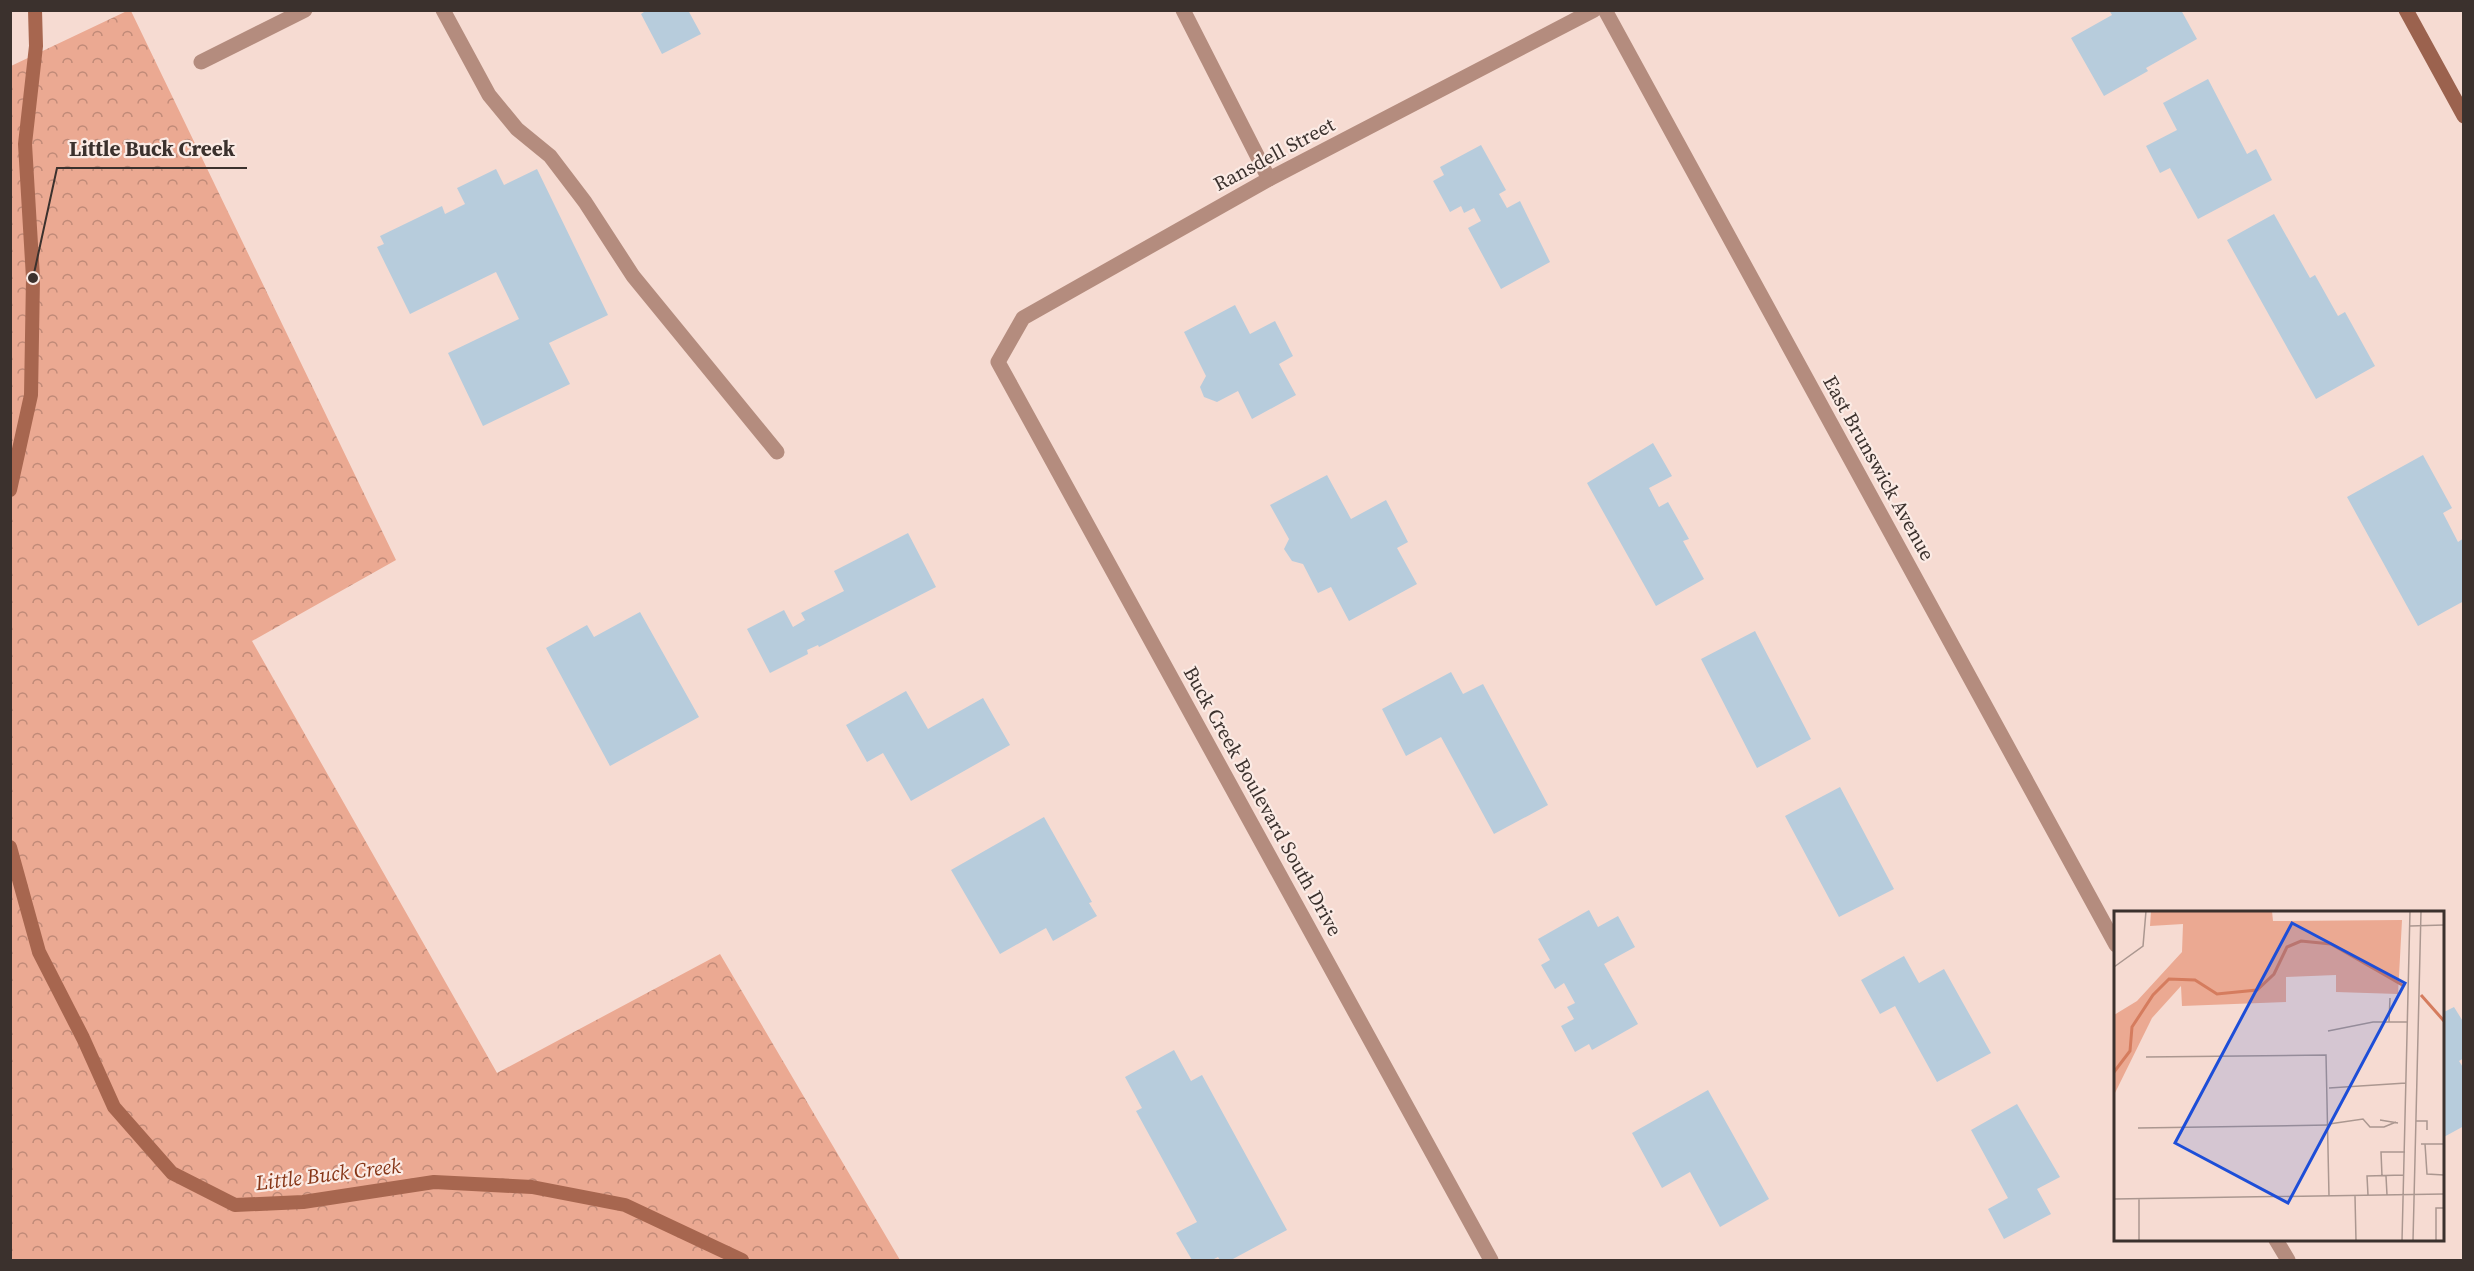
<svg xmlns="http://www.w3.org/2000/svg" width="2474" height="1271" font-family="'Source Serif 4',serif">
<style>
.forest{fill:url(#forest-crowns)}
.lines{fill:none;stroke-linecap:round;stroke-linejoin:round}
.stream{stroke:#a7664f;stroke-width:14}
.building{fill:#b7ccdc}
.service{stroke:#b48c7e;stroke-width:15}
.minor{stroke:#b48c7e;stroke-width:15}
.secondary{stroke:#9b624e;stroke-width:15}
.labels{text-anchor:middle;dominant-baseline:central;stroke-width:4.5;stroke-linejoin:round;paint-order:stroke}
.street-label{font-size:20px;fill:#3b312d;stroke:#fbebe5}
.water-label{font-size:21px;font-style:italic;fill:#863516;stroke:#fbebe5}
.inset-river{fill:none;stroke:#d57c5e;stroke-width:3}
.inset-road{fill:none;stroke:#ab9790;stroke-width:1.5}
.view{fill:#1d4ed8;fill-opacity:0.15;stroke:#1d4ed8;stroke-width:3}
.inset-edge{fill:none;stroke:#3b312d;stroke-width:3}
.leader{fill:none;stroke:#3b312d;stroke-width:2}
.callout-dot{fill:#3b312d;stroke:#fbebe5;stroke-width:2}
.callout-label{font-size:21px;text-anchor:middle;font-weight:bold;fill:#3b312d;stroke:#fbebe5;stroke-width:4.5;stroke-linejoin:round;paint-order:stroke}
</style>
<defs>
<pattern id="forest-crowns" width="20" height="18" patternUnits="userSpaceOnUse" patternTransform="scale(1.5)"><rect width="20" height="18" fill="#eba992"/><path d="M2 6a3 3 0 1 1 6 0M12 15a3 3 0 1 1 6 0" fill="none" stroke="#c08a78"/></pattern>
</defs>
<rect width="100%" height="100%" fill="#f6dbd2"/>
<!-- forest -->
<path class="forest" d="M129 10 131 11 396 560 252 641 497 1073 720 954 900 1260H11V66Z"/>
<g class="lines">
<!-- stream -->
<path class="stream" d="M10 490 31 395 33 278 25 144 36 46 35 10
M10 847 39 952 83 1038 114 1107 172 1173 235 1205 303 1202 434 1182 532 1187 625 1205 742 1260"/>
</g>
<!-- building -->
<path class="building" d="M647 10H688L701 34 662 54 641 14Z
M2109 10H2181L2197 39 2146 68 2148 71 2104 96 2071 38 2112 15Z
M2208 79 2247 154 2256 149 2272 180 2198 219 2170 168 2160 173 2146 146 2177 130 2163 103Z
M1481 145 1506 190 1499 194 1507 208 1520 201 1550 262 1501 289 1468 228 1481 221 1474 208 1464 213 1461 206 1450 212 1433 181 1444 175 1440 167Z
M496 169 504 185 537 169 608 315 549 343 570 384 483 426 448 353 519 319 496 272 410 314 377 247 384 244 380 236 442 206 445 214 465 204 457 188Z
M2274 214 2310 278 2315 275 2338 316 2345 312 2375 366 2316 399 2227 240Z
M1235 305 1250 334 1275 321 1293 356 1279 364 1296 395 1252 419 1238 391 1217 402 1204 397 1200 387 1206 376 1184 332Z
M1653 443 1672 476 1649 488 1659 507 1668 502 1689 539 1683 541 1704 579 1656 606 1587 483Z
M2423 455 2452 508 2443 513 2458 542 2464 538V601L2418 626 2347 497Z
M1327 475 1351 519 1386 500 1408 542 1397 548 1417 584 1349 621 1331 587 1318 593 1303 564 1292 561 1284 549 1289 539 1270 505Z
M908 533 936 587 819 647 818 645 807 650 808 654 770 673 747 629 784 610 793 627 805 620 801 613 844 591 834 571Z
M640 612 699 717 610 766 546 648 587 625 594 637Z
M1755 631 1811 739 1757 768 1701 659Z
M1451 672 1463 694 1483 684 1548 805 1494 834 1441 737 1406 756 1382 709Z
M906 691 928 729 983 698 1010 745 911 801 883 753 867 762 846 725Z
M1840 787 1894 889 1839 917 1785 816Z
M1044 817 1092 902 1089 903 1097 916 1053 941 1046 928 1000 954 951 870Z
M1589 910 1598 927 1618 916 1635 947 1604 964 1638 1024 1592 1050 1589 1044 1575 1052 1561 1026 1574 1019 1567 1007 1575 1003 1564 983 1555 989 1541 965 1550 960 1538 939Z
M1904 956 1919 983 1944 969 1991 1053 1937 1082 1895 1006 1880 1014 1861 980Z
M2454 1007 2464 1023V1058L2459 1061 2464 1069V1126L2442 1138V1013Z
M1174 1050 1191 1081 1202 1075 1287 1230 1231 1260H1220L1218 1257 1212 1260H1192L1176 1233 1197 1222 1136 1111 1142 1108 1125 1077Z
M1708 1090 1769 1199 1720 1227 1690 1172 1662 1188 1632 1133Z
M2017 1104 2060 1177 2037 1189 2051 1214 2004 1239 1988 1209 2008 1198 1971 1130Z"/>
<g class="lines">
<!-- service -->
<path class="service" d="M443 10 489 95 517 129 550 156 585 202 633 276 777 452
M1183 10 1269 179
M201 62 305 10"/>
<!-- minor -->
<path class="minor" d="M1605 10 2116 945
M2276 1240 2288 1260
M1491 1260 998 362 1023 318 1269 179 1594 10"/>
<!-- secondary -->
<path class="secondary" d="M2406 10 2464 116"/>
</g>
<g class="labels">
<!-- street labels -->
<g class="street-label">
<text transform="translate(1274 154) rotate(-28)">Ransdell Street</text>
<text transform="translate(1879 468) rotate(61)">East Brunswick Avenue</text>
<text transform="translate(1263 801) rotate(61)">Buck Creek Boulevard South Drive</text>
</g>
<!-- water labels -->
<g class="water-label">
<text transform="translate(328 1174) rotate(-7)">Little Buck Creek</text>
</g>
</g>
<!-- overview -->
<g transform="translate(2114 911)">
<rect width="330" height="330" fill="#f6dbd2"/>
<path d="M37 0H158L159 10 288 9 284 83 222 81V64L172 66V91L68 95 67 75 38 107 0 184V104L23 90 68 41 69 13 36 15Z" fill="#eba992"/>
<path class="inset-river" d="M307 84 330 110M0 161 16 140 18 116 39 84 55 68 81 69 103 83 143 79 160 63 173 36 187 30 217 33 290 75"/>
<path class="inset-road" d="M296 15 330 14M0 56 29 35 32 0M275 111 276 87M214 120 259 111H294M32 146 212 144 215 285M215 177 292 172M266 209 284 212M302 210H313V219M215 213 249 208 256 216H270L282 211M24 217 215 214M307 233H330M311 233 313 263 330 264M268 265 267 241H291M272 265 273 284M254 284 253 265 290 264M241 285 242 330M0 288 330 283M25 288V330M288 330 296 0M299 330 307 0M322 330V297H330"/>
<path class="view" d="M178 12 291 72 174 292 61 232Z"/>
<rect width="330" height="330" class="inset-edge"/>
</g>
<!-- callouts -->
<path class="leader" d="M33 278L57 168H247"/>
<circle class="callout-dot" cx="33" cy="278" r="6"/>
<g class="callout-label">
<text x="152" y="156">Little Buck Creek</text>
</g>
<!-- border -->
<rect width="2474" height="1271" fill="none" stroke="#3b312d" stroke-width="24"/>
</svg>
